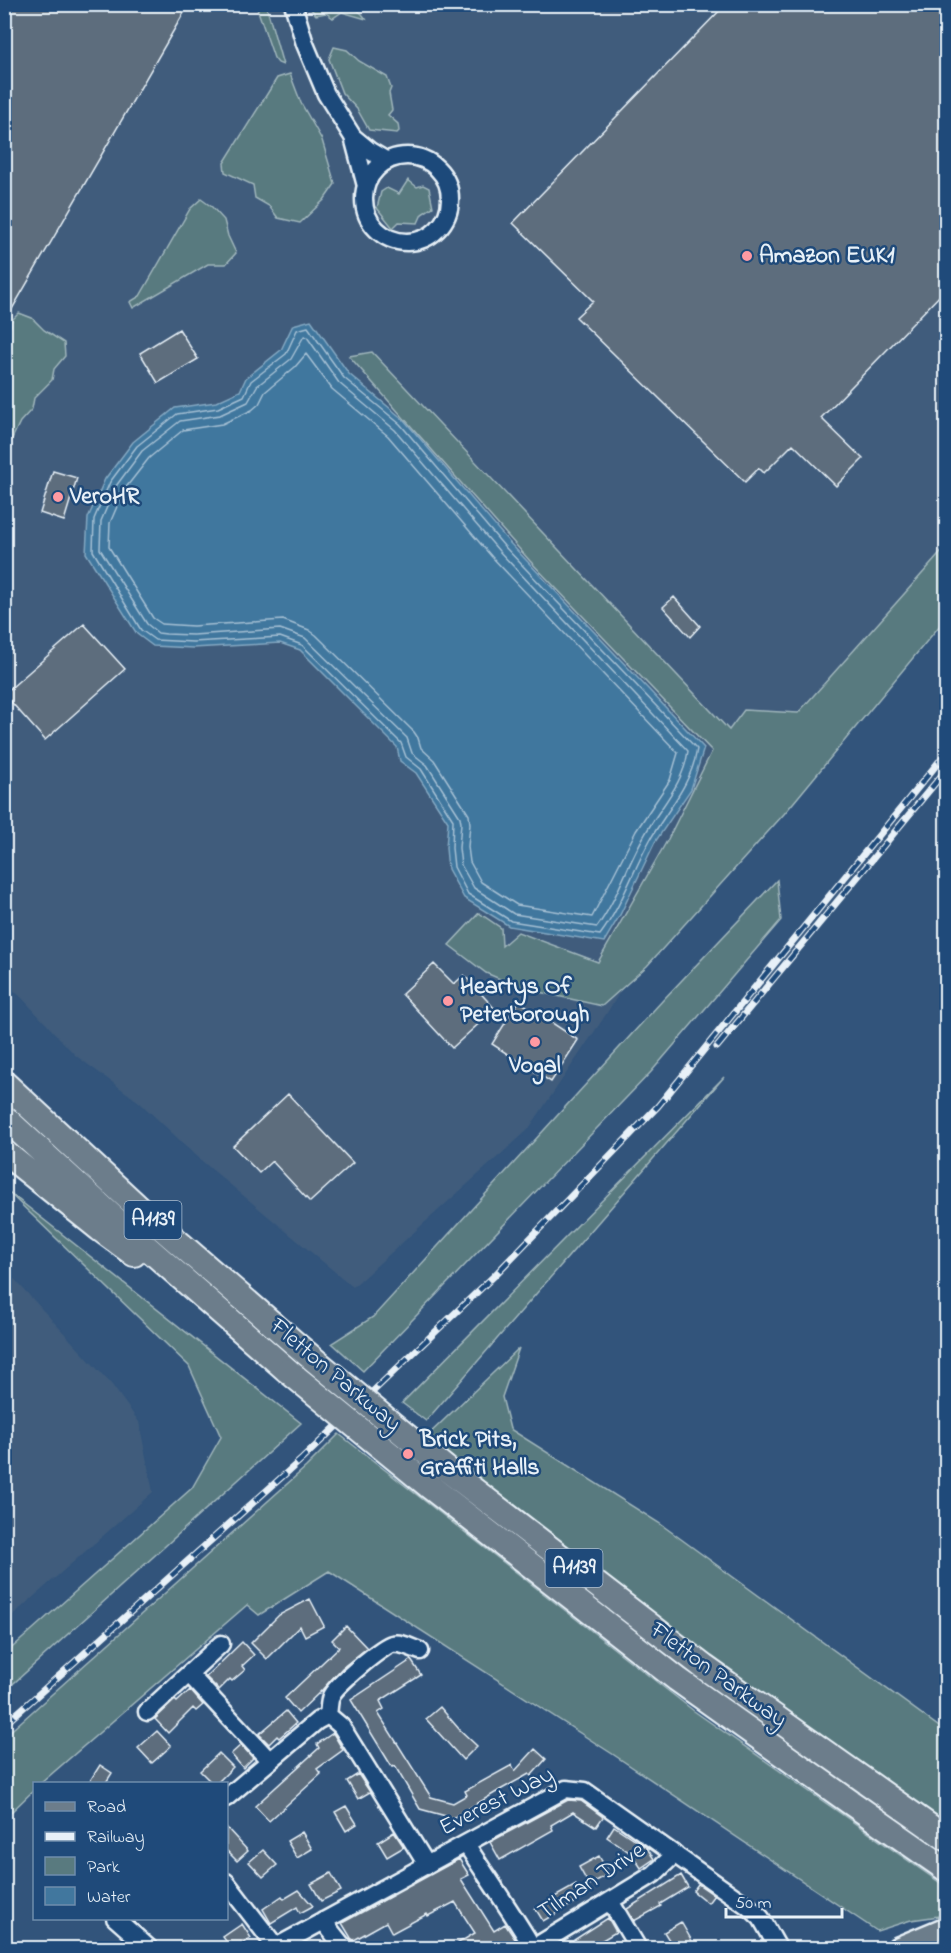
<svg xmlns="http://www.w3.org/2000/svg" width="951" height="1953" font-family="'Indie Flower',sans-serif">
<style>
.built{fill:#3f5c7c}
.green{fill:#597a7f;stroke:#a0b6bc;stroke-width:1.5}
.water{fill:#41779e;stroke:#84a8c2;stroke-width:1.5}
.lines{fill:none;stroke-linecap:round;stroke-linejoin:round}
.shore{stroke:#a5c0d4;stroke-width:1.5}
.building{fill:#5d6d7d;stroke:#e8f1f8;stroke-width:1.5}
.minor-casing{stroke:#e8f1f8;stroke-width:21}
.major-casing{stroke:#e8f1f8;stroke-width:26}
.highway-casing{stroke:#e8f1f8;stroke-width:28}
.minor{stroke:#1f4a7a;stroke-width:16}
.major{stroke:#6c7d8b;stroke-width:21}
.highway{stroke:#6c7d8b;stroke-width:24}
.rail-casing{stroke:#e8f1f8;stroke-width:7}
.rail{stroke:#1f4a7a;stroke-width:4.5;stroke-dasharray:14;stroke-linecap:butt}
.highway-bridge-casing{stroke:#e8f1f8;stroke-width:28;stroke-linecap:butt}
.highway-bridge{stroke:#6c7d8b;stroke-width:24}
.poi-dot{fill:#ff9aa2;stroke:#1f4a7a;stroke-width:2}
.labels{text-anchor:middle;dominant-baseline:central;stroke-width:5;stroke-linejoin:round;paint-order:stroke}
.shield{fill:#1f4a7a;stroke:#acbfd2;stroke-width:1.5}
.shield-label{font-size:22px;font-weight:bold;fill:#e8f1f8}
.poi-label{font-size:24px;font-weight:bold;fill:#e8f1f8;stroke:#1f4a7a;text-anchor:start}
.street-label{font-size:24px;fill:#e8f1f8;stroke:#1f4a7a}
</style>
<rect width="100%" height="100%" fill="#32547b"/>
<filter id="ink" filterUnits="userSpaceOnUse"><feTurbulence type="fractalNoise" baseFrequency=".0167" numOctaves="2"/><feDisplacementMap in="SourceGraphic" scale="12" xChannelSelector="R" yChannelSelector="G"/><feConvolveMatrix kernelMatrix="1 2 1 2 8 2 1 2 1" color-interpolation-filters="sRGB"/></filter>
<g filter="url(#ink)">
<!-- built -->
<path class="built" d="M5 5H946V547L798 713 603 1019 528 1130 353 1287 203 1162 139 1102 75 1055 22 998 5 983Z
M5 1269 112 1385 139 1422 153 1492 5 1622Z"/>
<!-- green -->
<path class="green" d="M256 5H266L283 65 278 63 274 58Z
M311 5C333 4 354 0 366 19L342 12 333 18 326 13 316 15 311 9Z
M334 47 347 50 359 61 387 77 391 88 389 93 392 110 388 115 398 124 399 131 397 133 369 130 357 109 342 93 329 59Z
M290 74 301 103 322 140 335 184 324 200 300 223 278 218 269 206 255 198 253 185 225 172 224 163 277 78Z
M408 180 417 187 423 185 429 188 433 207 422 214 418 223 399 222 393 228 377 208 381 192 387 188 399 194Z
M201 199 212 207 224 220 228 236 236 253 226 264H208L133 308 130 302 140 296 190 209Z
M19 313 32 318 44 330 64 343 65 356 54 369 52 380 34 398 32 409 20 422 7 449H5V331L11 326V321Z
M372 352 729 730 744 710 798 713 946 547V618L784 814 647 966 602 1006 521 988 486 973 449 945 479 913 501 928 502 946 518 932 598 962 668 839 712 751 530 561 349 356Z
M777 880 781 920 651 1072 363 1371 332 1343 373 1317 663 1000Z
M724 1077 426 1421 402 1403Z
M5 1189 301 1423 5 1691V1654L192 1488 221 1437 189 1366Z
M519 1348 502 1397 510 1429 659 1523 946 1732V1827L829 1746 583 1564 424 1439Z
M339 1434 694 1711 946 1887V1915L911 1920 877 1931 614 1755 329 1571 259 1615 247 1605 41 1783 34 1784V1790L5 1818V1736L306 1467Z"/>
<!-- water -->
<path class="water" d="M311 320 349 374 404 420 509 542 704 748 691 789 655 842 620 915 604 942 509 926 464 898 448 869 446 848 448 822 416 773 400 761 397 747 300 650 280 643 193 648 153 646 137 634 86 553 88 518 105 479 133 442 175 408 216 402 240 391 246 378 281 350 293 325Z"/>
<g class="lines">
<!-- shore -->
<path class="shore" d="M308 327 344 378 400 424 504 546 697 749C692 784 667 810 650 840 633 870 622 906 600 935L511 921 468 894 454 867 452 848 453 820 421 769 406 757 401 743 302 645 280 637 193 642 155 640 141 630 93 551 94 519 110 482 137 446 177 414 218 408 244 396 251 381 286 354 297 330Z
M304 336 307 337 339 383 395 430 499 551 688 751C684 784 659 808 644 836 627 865 617 900 597 927L514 914 474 888 461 865 459 848 461 823 460 817 427 765 412 753 407 738 305 638 280 629 193 635 166 634 158 633 147 624 100 549 101 521 116 486 142 451 180 421 220 415 248 402 257 386 291 359Z
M306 354 332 389 388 436 492 557 678 753 670 780 636 831 592 917 517 905 481 882 470 862 468 847 470 824 469 815 434 760 421 748 418 738 414 732 316 635 309 630 283 620 193 626 162 624 153 618 109 547 110 523 124 490 149 458 183 430 222 424 252 410 259 404 265 392 295 367Z"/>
</g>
<!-- building -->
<path class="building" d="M4 4H189L4 323Z
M726 4H946V289L821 418 863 459 836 486 793 444 764 473 759 468 745 482 576 317 593 301 513 223Z
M179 329 198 359 158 383 140 353Z
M53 471 77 478 64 521 40 513Z
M674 597 700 626 690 637 663 607Z
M84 624 125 669 45 740 4 694Z
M434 964 454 984 464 975 495 1009 452 1048 402 994Z
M519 1001 578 1040 551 1082 492 1044Z
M288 1094 353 1163 310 1202 272 1161 259 1173 233 1146Z
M310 1599 324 1626 305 1636 300 1626 267 1659 251 1643 279 1615Z
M346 1626 367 1648 342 1668 322 1690 298 1713 285 1698 339 1647 332 1640Z
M242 1642 254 1655 242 1666 245 1670 232 1681 230 1679 219 1690 206 1677Z
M411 1660 421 1675 380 1701 384 1709 378 1713 431 1797 453 1803 467 1795 465 1791 512 1765 515 1771 535 1749 546 1759 531 1776 529 1774 500 1790 453 1818 420 1809 395 1766 392 1767 351 1700Z
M190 1690 203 1705 196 1711 193 1708 168 1733 155 1719 175 1700 177 1702Z
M440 1707 459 1729 477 1746 463 1760 426 1719Z
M286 1711 296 1723 279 1738 277 1736 269 1744 259 1734Z
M157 1731 171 1746 152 1763 138 1748Z
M333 1733 343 1750 317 1769 321 1774 269 1821 255 1806 319 1748 317 1744Z
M241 1745 253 1758 243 1768 231 1754Z
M219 1753 233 1767 216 1784H213L200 1771Z
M100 1765 112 1773 105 1784H88Z
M358 1774 370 1792 358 1799 347 1781Z
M568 1800 581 1801 603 1817 596 1827 573 1812 551 1825 553 1830 500 1860 490 1842Z
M346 1806 357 1824 346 1831 335 1812Z
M614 1826 647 1848 654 1859 641 1868 632 1854 607 1837Z
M226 1827 248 1851 237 1861 226 1850Z
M302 1832 312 1849 297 1858 287 1841Z
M394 1832 404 1847 387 1857 378 1842Z
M263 1850 277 1865 263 1877 249 1862Z
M599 1856 609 1874 589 1885 579 1867Z
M459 1859 469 1875 461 1879 494 1931 505 1924 517 1942 506 1948H450L475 1933 455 1902 428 1916 427 1914 392 1933 386 1922 354 1940 351 1938 342 1923Z
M331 1873 341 1891 321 1901 311 1884Z
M681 1875 688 1887 660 1904 661 1906 634 1921 627 1909Z
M698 1884 714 1895 708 1903 693 1891Z
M576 1885 583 1898 543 1921 535 1908Z
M299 1890 313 1906 300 1913 297 1907 271 1923 263 1909 282 1896 284 1899Z
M608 1918 616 1932 599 1942 601 1944 593 1948H579L574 1940Z
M681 1922 696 1948H674L664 1932Z
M242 1924 251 1938 235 1948H231L223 1937Z"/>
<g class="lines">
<defs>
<path id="minor" d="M293 4 305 44 326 94 353 137 366 186
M353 137 370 151 387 161
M364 199a43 43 0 1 1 86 0a43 43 0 1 1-86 0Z
M189 1674 269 1760
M147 1712 221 1644
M328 1715 341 1726 427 1865
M328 1715C329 1709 329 1701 331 1696 335 1686 382 1646 392 1644 402 1642 411 1648 420 1651
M226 1798 317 1721 328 1715
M466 1844C488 1879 512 1912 533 1948
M226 1882 276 1947
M610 1901 638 1948
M115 1918 149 1948
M323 1921 342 1945 347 1948
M274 1948 566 1789 585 1791 749 1907 761 1918 778 1948
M533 1948 654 1874 675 1854"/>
<path id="major" d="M898 1948 946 1928"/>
<path id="highway" d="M4 1083 141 1210 306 1353
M4 1117 127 1230 288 1371
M4 1152 100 1229 134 1254
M445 1468 704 1667 946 1838
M429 1486 677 1679 850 1802 946 1869"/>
</defs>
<!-- minor casing -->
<use href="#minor" class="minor-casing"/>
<!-- major casing -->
<use href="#major" class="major-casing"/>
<!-- highway casing -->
<use href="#highway" class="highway-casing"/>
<!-- minor -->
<use href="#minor" class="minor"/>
<!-- major -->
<use href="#major" class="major"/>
<!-- highway -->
<use href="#highway" class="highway"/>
<defs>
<path id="rail" d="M717 1047 946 770
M4 1725 302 1459 494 1276 658 1106 946 753"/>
</defs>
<!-- rail casing -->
<use href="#rail" class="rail-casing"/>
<!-- rail -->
<use href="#rail" class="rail"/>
<defs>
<path id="highway-bridge" d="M306 1353 445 1468
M288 1371 429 1486"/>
</defs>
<!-- highway-bridge casing -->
<use href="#highway-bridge" class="highway-bridge-casing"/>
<!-- highway-bridge -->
<use href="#highway-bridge" class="highway-bridge"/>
</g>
</g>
<!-- markers -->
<g class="poi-dot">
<circle cx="747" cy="256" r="6"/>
<circle cx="58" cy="497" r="6"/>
<circle cx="448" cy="1001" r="6"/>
<circle cx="535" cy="1042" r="6"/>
<circle cx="408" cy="1454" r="6"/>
</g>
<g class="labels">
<!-- shield labels -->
<g class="shield">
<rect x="124.5" y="1201" width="57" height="38" rx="4.5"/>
<rect x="545.5" y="1549" width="57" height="38" rx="4.5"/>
</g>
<g class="shield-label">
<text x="153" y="1220">A1139</text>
<text x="574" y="1568">A1139</text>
</g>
<!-- poi labels -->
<g class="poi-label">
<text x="759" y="256">Amazon EUK1</text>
<text x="70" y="497">VeroHR</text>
<text x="460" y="987">Heartys Of<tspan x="460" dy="28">Peterborough</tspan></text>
<text x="535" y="1066" text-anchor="middle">Vogal</text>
<text x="420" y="1440">Brick Pits,<tspan x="420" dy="28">Graffiti Halls</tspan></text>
</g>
<!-- street labels -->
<g class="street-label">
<text transform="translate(335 1376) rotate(40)">Fletton Parkway</text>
<text transform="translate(718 1676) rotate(36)">Fletton Parkway</text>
<text transform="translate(497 1802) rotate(-27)">Everest Way</text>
<text transform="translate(592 1882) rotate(-33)">Tilman Drive</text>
</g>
</g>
<!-- margin -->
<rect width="951" height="1953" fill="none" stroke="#1f4a7a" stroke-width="24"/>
<rect x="12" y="12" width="927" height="1929" fill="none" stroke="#e8f1f8" stroke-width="2" filter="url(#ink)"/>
<!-- legend -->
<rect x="33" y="1782" width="195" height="138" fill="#1f4a7a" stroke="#6f8dac" stroke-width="1.5"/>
<rect x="45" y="1802" width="30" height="9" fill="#6c7d8b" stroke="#6f8dac" stroke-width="1.5"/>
<text x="87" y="1812" font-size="18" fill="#e8f1f8">Road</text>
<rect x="45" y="1832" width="30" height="9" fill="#e8f1f8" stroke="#6f8dac" stroke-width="1.5"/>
<text x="87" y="1842" font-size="18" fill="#e8f1f8">Railway</text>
<rect x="45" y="1857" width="30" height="18" fill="#597a7f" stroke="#6f8dac" stroke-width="1.5"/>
<text x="87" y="1872" font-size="18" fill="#e8f1f8">Park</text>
<rect x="45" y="1887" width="30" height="18" fill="#41779e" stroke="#6f8dac" stroke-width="1.5"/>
<text x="87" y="1902" font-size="18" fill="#e8f1f8">Water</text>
<!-- scale -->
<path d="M726 1908v9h116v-9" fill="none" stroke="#e8f1f8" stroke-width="3"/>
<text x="735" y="1908" font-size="18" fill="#e8f1f8" stroke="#1f4a7a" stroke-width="4.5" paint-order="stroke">50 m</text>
</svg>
